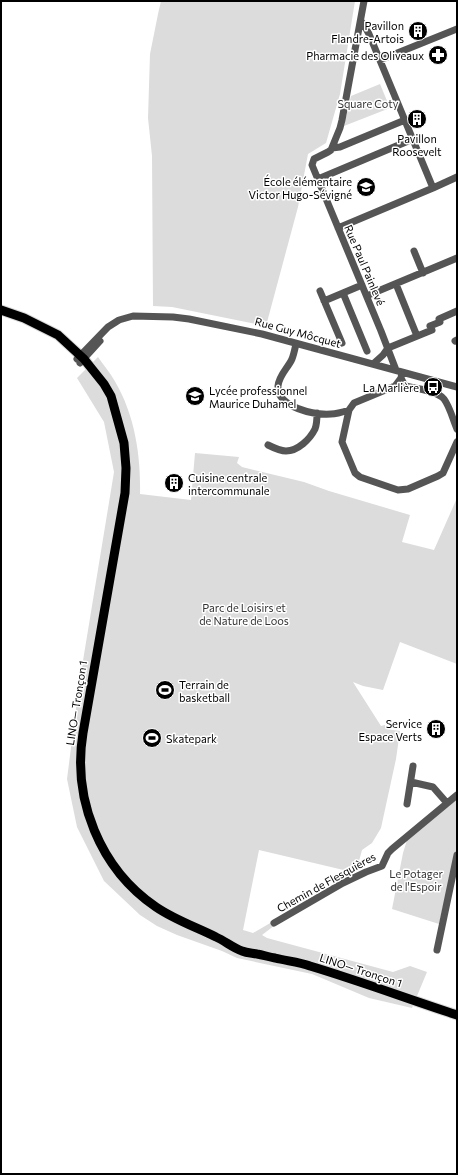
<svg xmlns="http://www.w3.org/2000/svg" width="458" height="1175" font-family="Commissioner,sans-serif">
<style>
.green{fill:#dcdcdc}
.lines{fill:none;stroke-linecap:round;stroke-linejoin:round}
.major-casing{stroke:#dbdbdb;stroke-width:11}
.minor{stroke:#555;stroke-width:7}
.major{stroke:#000;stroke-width:9}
.labels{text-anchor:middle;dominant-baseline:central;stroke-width:3;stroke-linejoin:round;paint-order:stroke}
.poi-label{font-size:11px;fill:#000;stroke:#fff;text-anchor:end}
.park-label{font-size:11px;fill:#333;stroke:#fff}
.street-label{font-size:11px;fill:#000;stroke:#fff}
</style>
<rect width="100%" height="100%" fill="#fff"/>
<!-- green -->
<path class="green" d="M161 1H355L340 94 326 143 308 154 298 207 266 326 172 307 153 306 152 156 148 118 150 54 158 14Z
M380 84 390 108 344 126 351 96Z
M98 357C102 363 107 369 111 375 134 410 141 453 140 494L191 500 195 453 239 457 237 463 242 467 304 482 329 491 410 515 402 542 434 550 457 498V664L400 642 383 690 363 686 353 682 381 726 385 725 386 729 400 731 396 759 381 828 372 843 362 850 359 861 360 868 352 872 259 850 243 930 253 933 272 922 275 925 262 935 267 938 393 972 410 966 427 972 412 1008 369 998 312 974 237 958 222 951 177 935 157 926 140 915 104 881 77 827 67 779 79 685 114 472 104 422 77 378Z
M455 800 457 801V847L439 924 392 909 403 853 407 840Z"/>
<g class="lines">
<defs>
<path id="major" d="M1 310 24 318 58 335 84 359 104 384 111 396 124 443 126 468 125 493 83 733C72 799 100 869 156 907 175 920 196 927 216 937 225 941 233 948 242 951 247 953 252 953 257 954 263 955 269 957 275 958 287 961 299 962 310 966 360 981 408 999 457 1015"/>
</defs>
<!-- major casing -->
<use href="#major" class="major-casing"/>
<!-- minor -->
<path class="minor" d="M364 1 342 120 340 128 331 150 328 152 314 159 312 165 381 331 396 370
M361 21 364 25 369 34 433 188
M380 60 457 29
M332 148 340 147 405 120
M318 179 413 139
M338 228 433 188 457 177
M414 251 423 273
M396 284 417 336
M320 291 342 343
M343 293 367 351
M371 294 457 258
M324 301 362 285
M455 341 457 340
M296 344C295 348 294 354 292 359 288 368 279 375 278 386 277 408 315 415 331 414 337 414 343 412 349 410
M388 348 432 330 430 326 440 322 439 319 457 311
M77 359 108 327 119 320 133 316 173 317 189 319 262 334 457 387
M80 363 100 341
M373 364 383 355 388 348
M402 372 401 378 395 386 354 403 349 410 342 442 355 473 360 477 392 488 398 490 408 489 438 476 443 473 457 442
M401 378 405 386C415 388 438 391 444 399 450 407 453 420 457 429
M268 445C274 448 280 451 286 451 298 451 310 439 315 429 317 424 317 418 317 413
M411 782 433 787 447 803
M407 804 413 766
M274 923 343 883 366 872 382 866 388 853 392 849 457 795
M437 950 457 855"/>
<!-- major -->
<use href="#major" class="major"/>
</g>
<!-- icons -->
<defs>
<symbol id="building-disc" viewBox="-11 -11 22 22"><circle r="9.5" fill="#000" stroke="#fff"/><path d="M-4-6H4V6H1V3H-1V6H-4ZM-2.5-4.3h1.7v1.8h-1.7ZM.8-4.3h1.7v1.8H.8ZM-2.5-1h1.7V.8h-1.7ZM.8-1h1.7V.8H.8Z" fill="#fff"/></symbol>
<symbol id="pharmacy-disc" viewBox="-11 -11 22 22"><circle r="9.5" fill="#000" stroke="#fff"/><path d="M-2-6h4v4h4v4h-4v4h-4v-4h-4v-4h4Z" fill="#fff"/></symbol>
<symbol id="school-disc" viewBox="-11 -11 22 22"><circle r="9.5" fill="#000" stroke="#fff"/><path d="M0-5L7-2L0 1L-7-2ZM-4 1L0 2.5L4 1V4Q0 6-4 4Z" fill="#fff"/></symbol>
<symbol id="bus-disc" viewBox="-11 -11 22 22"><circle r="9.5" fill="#000" stroke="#fff"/><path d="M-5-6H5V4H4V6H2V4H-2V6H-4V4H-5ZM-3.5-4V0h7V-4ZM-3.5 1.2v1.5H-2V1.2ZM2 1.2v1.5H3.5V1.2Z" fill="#fff"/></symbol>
<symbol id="stadium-disc" viewBox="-11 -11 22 22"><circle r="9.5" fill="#000" stroke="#fff"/><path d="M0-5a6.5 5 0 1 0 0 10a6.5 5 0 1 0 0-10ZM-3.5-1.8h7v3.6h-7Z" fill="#fff"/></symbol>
</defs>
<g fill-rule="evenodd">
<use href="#building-disc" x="407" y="20" width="22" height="22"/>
<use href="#pharmacy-disc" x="427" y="44" width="22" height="22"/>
<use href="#building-disc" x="406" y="108" width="22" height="22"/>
<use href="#school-disc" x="355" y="176" width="22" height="22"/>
<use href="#bus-disc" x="422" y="376" width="22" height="22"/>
<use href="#school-disc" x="184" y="385" width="22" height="22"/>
<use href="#building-disc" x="163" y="472" width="22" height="22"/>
<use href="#stadium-disc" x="154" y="679" width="22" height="22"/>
<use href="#building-disc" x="425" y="718" width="22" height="22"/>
<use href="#stadium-disc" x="141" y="727" width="22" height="22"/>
</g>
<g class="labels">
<!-- poi labels -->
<g class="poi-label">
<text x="404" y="25">Pavillon<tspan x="404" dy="13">Flandre-Artois</tspan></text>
<text x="424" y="55">Pharmacie des Oliveaux</text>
<text x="417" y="138" text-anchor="middle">Pavillon<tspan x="417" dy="13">Roosevelt</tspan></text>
<text x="352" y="181">École élémentaire<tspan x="352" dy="13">Victor Hugo-Sévigné</tspan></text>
<text x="419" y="387">La Marlière</text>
<text x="209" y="390" text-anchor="start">Lycée professionnel<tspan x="209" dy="13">Maurice Duhamel</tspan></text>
<text x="188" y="477" text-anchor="start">Cuisine centrale<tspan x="188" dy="13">intercommunale</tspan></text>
<text x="179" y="684" text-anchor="start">Terrain de<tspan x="179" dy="13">basketball</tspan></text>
<text x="422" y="723">Service<tspan x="422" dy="13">Espace Verts</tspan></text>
<text x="166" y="738" text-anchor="start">Skatepark</text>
</g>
<!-- park labels -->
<g class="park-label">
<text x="368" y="103">Square Coty</text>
<text x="244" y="607">Parc de Loisirs et<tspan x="244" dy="13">de Nature de Loos</tspan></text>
<text x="416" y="873">Le Potager<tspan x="416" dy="13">de l'Espoir</tspan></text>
</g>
<!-- street labels -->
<g class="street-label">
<text transform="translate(365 265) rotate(67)">Rue Paul Painlevé</text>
<text transform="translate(298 332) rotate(15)">Rue Guy Môcquet</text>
<text transform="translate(76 703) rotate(-81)">LINO— Tronçon 1</text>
<text transform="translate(326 882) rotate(-29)">Chemin de Flesquières</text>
<text transform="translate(361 970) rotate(18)">LINO— Tronçon 1</text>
</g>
</g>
<!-- border -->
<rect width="458" height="1175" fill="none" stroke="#000000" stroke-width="4"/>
</svg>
